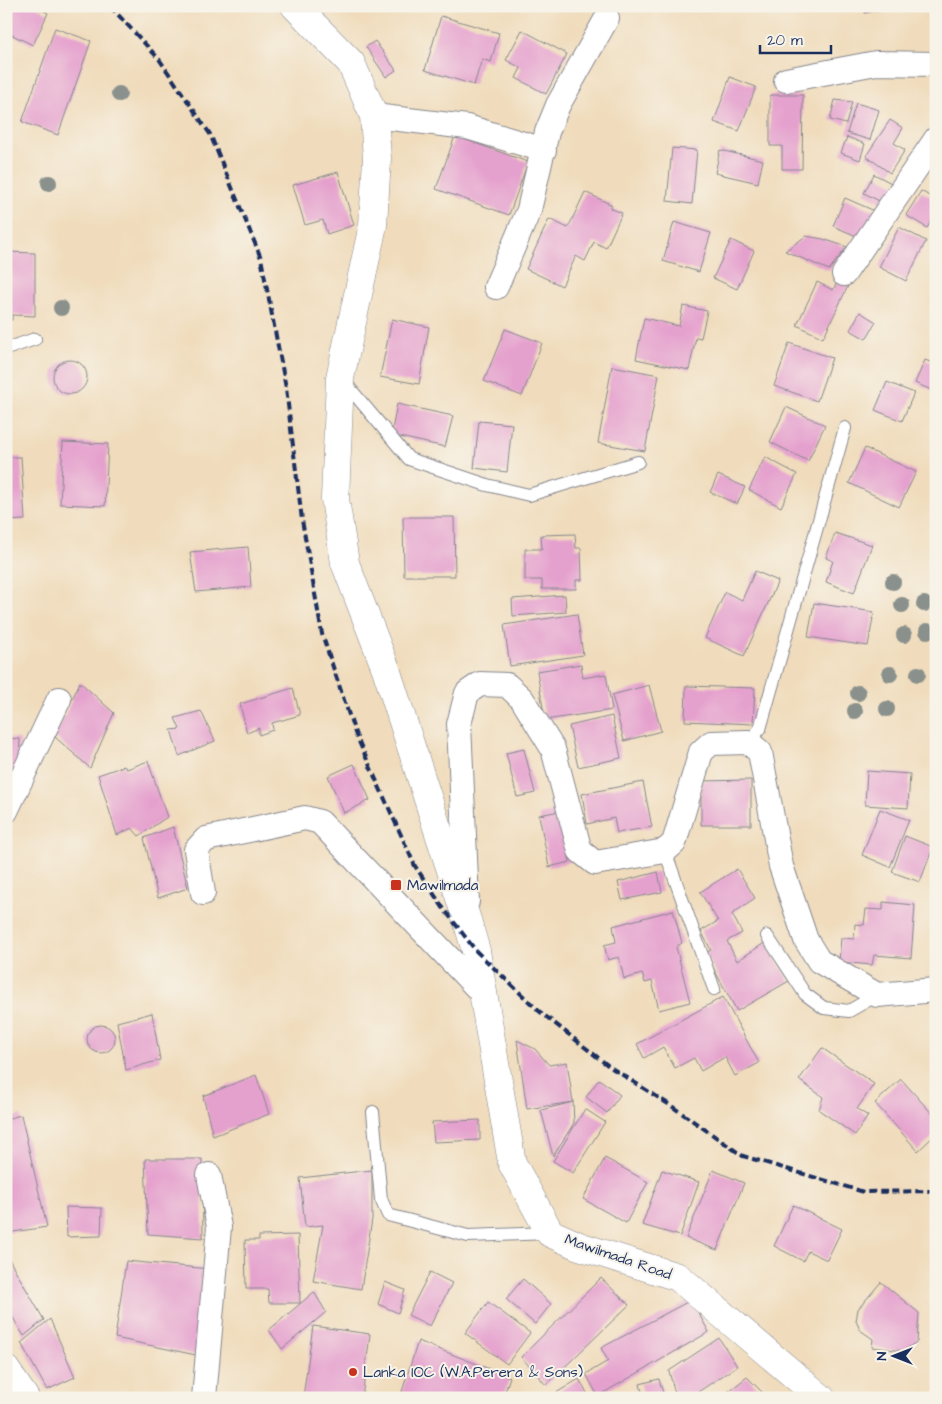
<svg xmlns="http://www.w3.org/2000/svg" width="942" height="1404" font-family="'Architects Daughter',sans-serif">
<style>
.building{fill:#e5a1ce}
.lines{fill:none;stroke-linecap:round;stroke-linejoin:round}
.service-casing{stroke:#86868d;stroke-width:14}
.minor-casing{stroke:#86868d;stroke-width:26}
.tertiary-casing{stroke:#86868d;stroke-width:29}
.service{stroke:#fff;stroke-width:12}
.minor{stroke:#fff;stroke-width:24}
.tertiary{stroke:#fff;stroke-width:28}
.rail{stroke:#1b2f5e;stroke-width:4;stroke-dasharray:8 4;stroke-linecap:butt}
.tree{fill:#8a918c}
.poi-dot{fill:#c8321e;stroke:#f7f3e8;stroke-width:2}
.labels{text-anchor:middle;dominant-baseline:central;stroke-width:4;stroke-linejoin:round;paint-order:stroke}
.poi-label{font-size:15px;fill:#1b2f5e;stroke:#f7f3e8;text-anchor:start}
.street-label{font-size:15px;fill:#1b2f5e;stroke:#f7f3e8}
</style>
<rect width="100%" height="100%" fill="#f7f3e8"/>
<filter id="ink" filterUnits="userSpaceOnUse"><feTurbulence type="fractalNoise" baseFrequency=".02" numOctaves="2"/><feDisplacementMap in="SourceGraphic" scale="10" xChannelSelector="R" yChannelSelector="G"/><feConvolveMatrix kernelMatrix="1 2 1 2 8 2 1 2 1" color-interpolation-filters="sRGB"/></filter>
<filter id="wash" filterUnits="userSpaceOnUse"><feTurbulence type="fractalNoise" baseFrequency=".0096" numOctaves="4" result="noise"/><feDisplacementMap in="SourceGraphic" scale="20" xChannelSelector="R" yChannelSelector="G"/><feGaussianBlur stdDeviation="1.12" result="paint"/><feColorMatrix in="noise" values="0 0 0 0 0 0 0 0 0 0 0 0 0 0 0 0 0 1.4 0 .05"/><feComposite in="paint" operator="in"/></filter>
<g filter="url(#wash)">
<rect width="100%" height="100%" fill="#f0dcbc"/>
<g id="blocks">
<!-- building -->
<path class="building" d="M9 6H35L48 13 33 45 6 32V13Z
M863 6H893V7L865 13Z
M441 16 499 33 491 62 482 59 474 85 425 70Z
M55 28 91 41 58 135 22 122Z
M522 30 567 54 546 94 516 78 521 68 506 60Z
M375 41 396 70 386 77 366 47Z
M730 77 756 87 739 131 714 122Z
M770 95H803L802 169H782V146H770Z
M835 100 852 102 846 124 830 120Z
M856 103 879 110 870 140 847 133Z
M890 120 903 128 894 143 905 150 890 173 866 156Z
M455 136 528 162 509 215 436 189Z
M847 137 865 144 860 160 841 153Z
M672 148 697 150 692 204 667 201Z
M720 150 763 160 758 183 715 173Z
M338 172 354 225 327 234 323 220 305 225 293 185Z
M874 174 897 186 887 205 864 193Z
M921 191 936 200V213L927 228 906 215Z
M585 192 612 205 610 208 622 213 606 248 594 242 585 261 576 256 562 286 526 269 549 219 568 228Z
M845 198 877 212 866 240 833 226Z
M674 222 711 233 699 272 663 261Z
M899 227 926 241 906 281 879 267Z
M806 236 823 239 847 247 829 270 785 251Z
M731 240 754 251 737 289 713 278Z
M6 252 35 253V316L12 315V320H6Z
M838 281 848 286 823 338 797 325 817 282 833 290Z
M683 306 707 311 701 338 696 337 689 370 636 359 644 318 679 326Z
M860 312 876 322 866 339 850 330Z
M392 319 429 327 419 384 380 377Z
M505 329 542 343 522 396 484 381Z
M789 343 832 358 817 401 774 386Z
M53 377a17 17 0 1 1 34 0a17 17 0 1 1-34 0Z
M925 360 936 364V392L915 383Z
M612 366 659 375 645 451 598 443Z
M887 382 914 393 902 421 875 410Z
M397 404 453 416 445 447 391 435Z
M786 407 825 425 808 461 770 442Z
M479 421 512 424 507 472 474 468Z
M63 442 108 444 105 506 60 504Z
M865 448 916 472 899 507 849 483Z
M6 457H21L25 520 6 521Z
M765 457 797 474 781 507 749 490Z
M718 475 745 487 737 504 710 492Z
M403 517H454L455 576H404Z
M835 533 872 545 854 593 826 582 833 561 826 558Z
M575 534 576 548H581L582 580H576V589H542V580H525V549H542L541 535Z
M248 547 251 587 196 592 190 552Z
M755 571 778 581 744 656 705 638 725 592 742 600Z
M565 595 566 612 513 616 512 599Z
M814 603 874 612 868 646 808 637Z
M577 614 583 655 510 666 504 625Z
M581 664 583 678 606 674 612 710 545 720 537 671Z
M80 682 114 713 90 768 55 737Z
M649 685 661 731 624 741 612 695Z
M686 686 755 688 753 724 685 721Z
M293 688 300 715 272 723 273 730 259 735V728L247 733 240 704Z
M201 711 215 741 179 756 171 730 180 729 175 718Z
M612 716 621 758 578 767 569 726Z
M6 738 20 739 18 772 6 771Z
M524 749 535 793 517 797 506 753Z
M148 761 167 817 139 836 132 828 117 835 98 775 124 766 127 769Z
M354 764 370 800 344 813 328 776Z
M867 771 910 774 908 808 865 805Z
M751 780V825H701V781Z
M643 782 652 827 617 833 614 818 587 824 582 794Z
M880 809 909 820 890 867 862 855Z
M560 811 570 862 549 867 539 815Z
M173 827 188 888 158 898 144 838Z
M905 836 933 847 920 882 892 872Z
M737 869 755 898 732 914 742 933 727 941 737 961 766 942 789 981 737 1011 705 953 711 950 701 931 718 921 700 892Z
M658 872 662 892 622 900 618 882Z
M883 902 915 905 911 958 874 955 872 965 839 962 841 938 854 939 855 924 864 925 866 909 883 910Z
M673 910 682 943 676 947 690 1002 659 1010 652 981 645 983 642 974 624 979 619 957 608 960 604 945 616 942 613 926Z
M723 997 759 1063 735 1076 725 1057 701 1071 694 1058 675 1068 663 1047 644 1058 637 1044Z
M152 1013 160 1060 126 1070 117 1022Z
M87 1039a14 14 0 1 1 28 0a14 14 0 1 1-28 0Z
M517 1040 535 1049 549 1065 567 1062 573 1102 527 1109Z
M822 1048 874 1084 857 1109 868 1116 855 1135 819 1110 823 1097 799 1080Z
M256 1075 269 1114 213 1136 203 1096Z
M599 1079 620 1095 607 1113 586 1097Z
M901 1079 936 1118V1134L918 1151 875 1103Z
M573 1102 574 1123 553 1156 541 1110Z
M585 1109 605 1122 573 1173 553 1161Z
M21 1115 47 1227 6 1233V1119Z
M480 1120V1140L434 1142 432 1122Z
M605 1158 648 1182 626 1223 583 1199Z
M145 1159H202L203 1238 148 1234Z
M372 1170V1219L361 1289 313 1281 323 1225 305 1227 300 1178Z
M662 1170 699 1182 680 1236 642 1225Z
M713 1170 744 1183 717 1250 686 1238Z
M793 1205 842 1229 827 1260 808 1251 803 1261 774 1246Z
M66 1207 102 1208 101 1236 67 1237Z
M298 1235 300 1303H269L268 1289H246L245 1240H259V1236Z
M6 1254 44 1320 24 1336 10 1313 6 1315Z
M126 1261 210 1269 196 1355 115 1338Z
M430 1272 452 1283 430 1326 408 1315Z
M601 1278 629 1305 546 1385 521 1357Z
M523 1279 551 1304 535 1324 506 1299Z
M385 1282 405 1290 398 1313 378 1304Z
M881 1282 919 1313 917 1342 903 1351 872 1347 873 1339 860 1330 856 1321 858 1309Z
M314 1292 326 1312 282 1349 269 1330Z
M691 1300 709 1332 598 1396 586 1374 608 1361 601 1348Z
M488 1302 530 1333 507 1364 465 1333Z
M50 1319 75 1377 47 1390 21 1343Z
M313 1326 370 1334 362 1398 303 1397Z
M719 1338 737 1366 689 1398H676L669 1371Z
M418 1341 510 1377 503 1398H400Z
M747 1377 768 1398H720Z
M579 1379 590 1398H548Z
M659 1379 663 1393 657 1395V1398H623L642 1392 640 1384Z"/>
</g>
</g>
<g filter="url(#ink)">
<use href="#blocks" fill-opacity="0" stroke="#86868d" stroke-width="1"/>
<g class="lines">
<defs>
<path id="service" d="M6 349 35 339
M342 379 409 459 487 485 529 495 638 462
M748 742 760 729 845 428
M665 851 714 989
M767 936 805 994 824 1008 849 1011 877 995
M373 1112 381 1199 388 1215 468 1236 550 1233"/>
<path id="minor" d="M786 80 876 63 936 64
M374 116 467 127 544 150
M844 274 936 139
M496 287 529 210 547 132 558 105 607 18
M6 811 59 699
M203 893 196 850 206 839 305 818 320 822 482 993
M467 902 459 724 467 693 480 684 507 685 522 699 553 749 580 851 595 863 665 851 674 843 701 752 711 743 748 742 760 752 781 866 806 940 819 961 877 995 936 990
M204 1398 219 1227 209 1175"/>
<path id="tertiary" d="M295 6 351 63 374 116 377 158 373 225 340 378 335 499 345 563 386 669 467 920 476 951 512 1163 550 1233 579 1246 678 1277 821 1398
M6 1370 25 1398"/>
</defs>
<!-- service casing -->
<use href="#service" class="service-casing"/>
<!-- minor casing -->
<use href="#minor" class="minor-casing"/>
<!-- tertiary casing -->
<use href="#tertiary" class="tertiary-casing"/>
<!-- service -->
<use href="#service" class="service"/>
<!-- minor -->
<use href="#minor" class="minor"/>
<!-- tertiary -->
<use href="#tertiary" class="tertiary"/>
<!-- rail -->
<path class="rail" d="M110 6 159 59 210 134 261 258 286 388 302 520 322 634 355 733 415 866 444 909 476 951 539 1011 610 1067 670 1105 743 1156 864 1192 936 1191"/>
</g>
<!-- trees -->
<g class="tree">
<circle cx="119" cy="94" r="8"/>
<circle cx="49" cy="183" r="8"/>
<circle cx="61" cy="308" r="8"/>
<circle cx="893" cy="582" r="8"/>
<circle cx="924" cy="604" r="8"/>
<circle cx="902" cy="605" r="8"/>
<circle cx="927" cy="631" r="8"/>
<circle cx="904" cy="635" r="8"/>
<circle cx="890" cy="674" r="8"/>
<circle cx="918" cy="674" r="8"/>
<circle cx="858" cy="693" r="8"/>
<circle cx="887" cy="709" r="8"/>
<circle cx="855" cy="711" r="8"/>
</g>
</g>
<!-- markers -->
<g class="poi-dot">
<rect x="390" y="879" width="12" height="12" rx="2.5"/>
<circle cx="353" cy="1372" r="5"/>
</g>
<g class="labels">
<!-- poi labels -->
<g class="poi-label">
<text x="407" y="885">Mawilmada</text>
<text x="363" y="1372">Lanka IOC (W.A.Perera &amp; Sons)</text>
</g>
<!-- street labels -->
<g class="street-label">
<text transform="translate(618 1257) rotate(19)">Mawilmada Road</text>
</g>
</g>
<!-- margin -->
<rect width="942" height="1404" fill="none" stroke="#f7f3e8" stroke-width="25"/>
<!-- north arrow -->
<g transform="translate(894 1356) rotate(270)" stroke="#f7f3e8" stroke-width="4" paint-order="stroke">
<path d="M0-4L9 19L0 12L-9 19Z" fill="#1b2f5e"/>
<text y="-8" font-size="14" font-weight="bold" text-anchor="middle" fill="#1b2f5e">N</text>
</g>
<!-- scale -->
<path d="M760 45v8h71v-8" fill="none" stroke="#1b2f5e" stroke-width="2.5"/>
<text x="767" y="45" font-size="15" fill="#1b2f5e" stroke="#f7f3e8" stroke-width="4" paint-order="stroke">20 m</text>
</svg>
